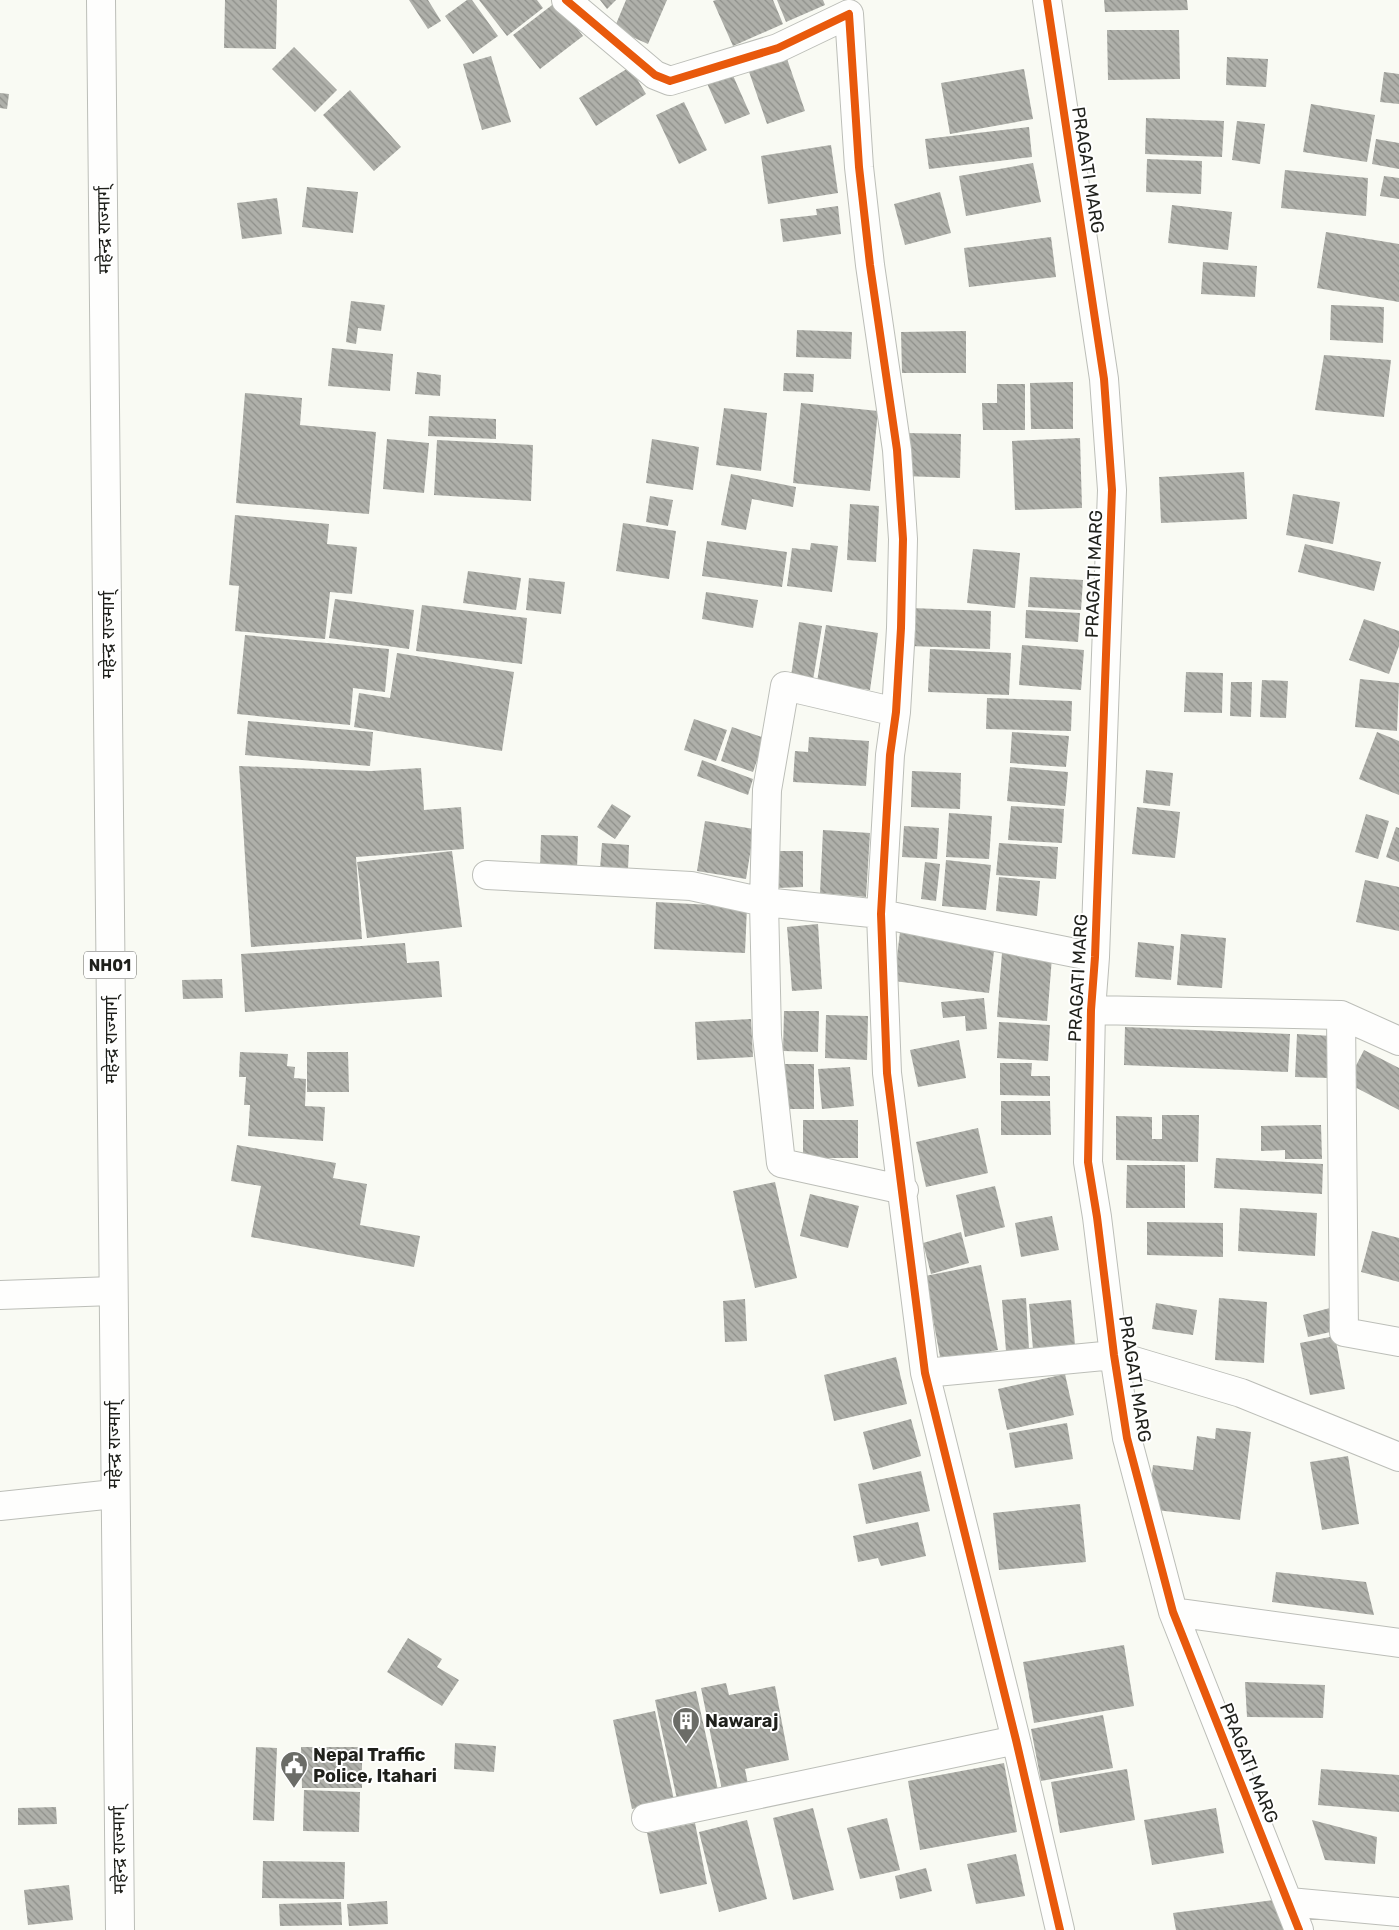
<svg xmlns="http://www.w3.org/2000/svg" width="1399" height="1930" font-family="Rubik,'Noto Sans Devanagari',sans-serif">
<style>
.building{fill:url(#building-back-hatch)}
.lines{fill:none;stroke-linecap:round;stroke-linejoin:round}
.minor-casing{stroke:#bcbeb8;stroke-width:30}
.highway-casing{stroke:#bcbeb8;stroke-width:30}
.minor{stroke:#fefefd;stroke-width:28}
.highway{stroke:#fefefd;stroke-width:28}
.cycleway-casing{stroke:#fff;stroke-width:11}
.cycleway{stroke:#e8590c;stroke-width:8}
.labels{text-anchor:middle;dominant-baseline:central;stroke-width:4;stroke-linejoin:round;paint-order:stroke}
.shield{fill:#fff;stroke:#62635f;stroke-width:1}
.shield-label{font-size:16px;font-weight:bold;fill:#1f201b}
.street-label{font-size:18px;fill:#1f201b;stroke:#fff}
.poi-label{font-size:18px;font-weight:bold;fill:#1f201b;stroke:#fff;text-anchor:start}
</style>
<defs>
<pattern id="building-back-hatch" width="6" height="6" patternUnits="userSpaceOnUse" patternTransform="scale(1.25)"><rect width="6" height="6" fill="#afb0aa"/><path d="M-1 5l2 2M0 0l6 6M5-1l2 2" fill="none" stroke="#8e8f8a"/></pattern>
</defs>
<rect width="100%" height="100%" fill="#f9faf3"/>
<!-- building -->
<path class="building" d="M225 0H277L276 49 224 48Z
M409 0H428L441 21 428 29Z
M467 0H472L498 36 473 54 445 16Z
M479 0H537L543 8 507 36Z
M600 0H616L607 9Z
M626 0H667L648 44 614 29Z
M716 0H773L783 24 733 46 713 1Z
M777 0H823L825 5 786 22Z
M1104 0H1187L1188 10 1105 12Z
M556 2 583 36 540 69 513 35Z
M1107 30H1179L1180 79 1108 80Z
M294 47 337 90 315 112 272 69Z
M785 53 805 111 767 124 747 66Z
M491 56 511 122 482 130 463 64Z
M1227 57 1268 59 1266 87 1226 85Z
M630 67 646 94 596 126 579 98Z
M1024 69 1033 119 950 134 941 83Z
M731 71 750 114 725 124 706 81Z
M1384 72 1399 74V104L1380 102Z
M350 90 401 147 374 171 323 115Z
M0 93 9 94 7 109 0 108Z
M684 102 707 150 679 164 656 115Z
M1311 104 1375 115 1367 162 1303 152Z
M1146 118 1224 121 1222 157 1145 154Z
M1237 121 1265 124 1260 164 1232 160Z
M1029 127 1032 157 929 169 925 139Z
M1376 139 1399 143V169L1372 164Z
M831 145 838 193 768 204 761 156Z
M1147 159 1202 161 1201 194 1146 192Z
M1033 163 1041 202 966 216 959 176Z
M1285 170 1368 178 1366 216 1281 208Z
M1384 176 1399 178V199L1380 196Z
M307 187 358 192 353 233 302 227Z
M940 192 951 233 905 245 894 204Z
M277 198 282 234 242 239 237 203Z
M1172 205 1232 212 1228 250 1168 243Z
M838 206 841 234 783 242 780 219 817 215 816 209Z
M1326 232 1399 244V302L1317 288Z
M1051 237 1056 277 969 287 964 248Z
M1203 262 1257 266 1255 297 1201 294Z
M351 301 385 305 381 331 358 328 356 344 346 342Z
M1331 305 1384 307 1383 343 1330 340Z
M797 330 852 332 851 359 796 357Z
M966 331V373H902L901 332Z
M332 348 393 354 390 391 328 386Z
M1324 355 1391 360 1384 417 1315 410Z
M417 372 441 375 440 396 415 394Z
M784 373 814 374 813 392 783 391Z
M1073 382V429H1031L1030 383Z
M997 384H1025V430H983L982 403H997Z
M245 393 302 398 300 425 376 432 369 514 236 503Z
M801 403 878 411 870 491 793 483Z
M724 408 767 413 761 471 716 465Z
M429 416 496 419V439L428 436Z
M904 433 961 434 960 478 904 476Z
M1080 438 1082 508 1015 510 1012 441Z
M387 439 429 443 424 493 383 489Z
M652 439 699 447 693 490 646 483Z
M437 440 533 445 531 501 434 495Z
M1244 472 1247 519 1161 523 1159 477Z
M731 474 796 487 793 507 752 499 746 530 721 525Z
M1293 494 1340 502 1333 544 1286 535Z
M650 496 673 500 668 526 646 522Z
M850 504 879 506 876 562 847 560Z
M235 515 329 524 327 544 357 547 352 594 330 592 325 639 235 631 239 586 229 585Z
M623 523 676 531 669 579 616 571Z
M707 541 787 552 782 587 702 576Z
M811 543 838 546 832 592 787 586 792 548 810 550Z
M1305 544 1381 562 1374 591 1298 572Z
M973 549 1020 553 1015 608 967 603Z
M468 571 521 578 516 610 463 603Z
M1030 577 1083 580 1081 610 1028 607Z
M529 578 565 582 561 614 526 610Z
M706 592 758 600 753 628 702 619Z
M335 599 414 610 409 649 329 638Z
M422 605 527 618 522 664 416 651Z
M911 608 991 611 990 649 910 646Z
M1026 610 1080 613 1078 642 1025 638Z
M1364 619 1399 631V646L1389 674 1349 660Z
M799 622 822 626 813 680 791 676Z
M826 625 878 633 870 690 817 682Z
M245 635 389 649 385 692 353 688 350 725 237 714Z
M1022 645 1084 650 1081 690 1019 685Z
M930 649 1011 653 1009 695 928 692Z
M397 653 514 672 502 751 354 727 359 693 390 698Z
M1186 672 1223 673 1222 713 1184 712Z
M1360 679 1399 683 1397 731 1355 727Z
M1262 680 1288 681 1286 718 1260 717Z
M1231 682H1252L1251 717 1230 716Z
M987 698 1072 701 1071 731 986 729Z
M694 719 727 730 716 761 684 750Z
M248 721 373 732 370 766 245 755Z
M732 727 765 738 753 772 721 761Z
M1012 732 1069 736 1066 767 1010 763Z
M1377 732 1399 741V795L1359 779Z
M809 737 869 741 866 786 793 782 795 751 808 752Z
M702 760 753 779 748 795 697 776Z
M239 766 371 771 421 768 424 810 461 807 464 849 356 857 362 939 251 947Z
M1010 767 1068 772 1065 806 1007 801Z
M1146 770 1173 773 1170 806 1143 803Z
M912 771 961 773 960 809 911 807Z
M612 804 631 816 615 839 597 827Z
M1011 806 1064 809 1062 843 1008 840Z
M1137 807 1180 812 1175 858 1132 854Z
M949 813 992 816 989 859 946 857Z
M1366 814 1389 821 1378 859 1355 852Z
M705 821 754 829 746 879 697 871Z
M904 826 939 828 937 859 902 857Z
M1396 827 1399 828V862L1386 857Z
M823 830 870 833 866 897 820 893Z
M541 835 578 836 577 869H540Z
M602 843 629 845 628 870 600 869Z
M999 843 1058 847 1056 879 996 875Z
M452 851 462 927 367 938 357 862Z
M776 851H803V887L777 888Z
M946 860 991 865 986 910 942 906Z
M925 862 940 864 936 901 921 899Z
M999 877 1040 881 1037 916 996 911Z
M1365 880 1399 887V931L1356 922Z
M656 902 747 907 745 953 654 949Z
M818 924 822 989 792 991 787 927Z
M900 932 995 943 989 993 894 981Z
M1181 934 1226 938 1222 988 1177 985Z
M1138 942 1174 946 1171 980 1135 977Z
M405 943 407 963 439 961 442 997 245 1012 241 954Z
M1002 953 1052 957 1047 1021 997 1017Z
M222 979 223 998 183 999 182 980Z
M984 998 987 1029 966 1031 965 1016 943 1018 941 1002Z
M784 1011H819L818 1052 783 1051Z
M826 1015 868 1016 867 1060 825 1058Z
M751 1019 753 1057 697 1060 695 1022Z
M999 1022 1050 1025 1048 1061 997 1058Z
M1125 1027 1290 1034 1288 1072 1124 1065Z
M1297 1034 1332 1036 1330 1078 1295 1077Z
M959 1040 966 1078 918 1087 910 1050Z
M1364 1050 1399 1068V1110L1347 1083Z
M240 1052 288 1054 287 1066 295 1067 294 1078 306 1079 305 1106 325 1107 323 1141 248 1136 250 1105H244L246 1077H239Z
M307 1052H348L349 1092H307Z
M1000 1063H1032L1031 1076H1050V1096L1000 1095Z
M784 1064H814V1109H784Z
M850 1067 854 1106 822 1109 818 1069Z
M1001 1101H1050L1051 1135H1001Z
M1162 1115H1199L1198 1162 1116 1160V1116L1152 1117V1139H1162Z
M803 1120H858V1158H803Z
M1321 1125 1322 1159H1285V1150L1261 1151V1126Z
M978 1128 988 1173 926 1187 916 1142Z
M237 1145 336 1163 333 1178 367 1184 360 1225 420 1236 414 1267 251 1237 261 1186 231 1181Z
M1216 1158 1323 1164 1322 1194 1214 1188Z
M1127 1165H1185V1208H1126Z
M775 1182 797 1278 755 1288 733 1191Z
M995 1186 1005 1227 965 1237 956 1195Z
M810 1194 859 1206 848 1248 800 1236Z
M1240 1208 1317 1213 1315 1256 1238 1251Z
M1052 1216 1059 1250 1021 1257 1015 1223Z
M1147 1222 1223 1223V1257L1147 1255Z
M1372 1231 1399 1238V1282L1361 1272Z
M961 1232 969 1263 931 1274 923 1243Z
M981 1265 998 1350 941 1362 925 1276Z
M1026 1298 1029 1349 1006 1351 1002 1300Z
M1219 1298 1267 1302 1264 1363 1215 1360Z
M745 1299 747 1341 725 1342 723 1301Z
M1071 1300 1075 1345 1033 1349 1029 1304Z
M1156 1303 1197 1310 1193 1335 1152 1329Z
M1330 1308 1335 1331 1308 1337 1303 1315Z
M1335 1336 1345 1389 1310 1395 1300 1343Z
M896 1357 907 1404 834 1421 824 1375Z
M1065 1374 1074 1415 1007 1430 998 1389Z
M911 1419 921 1456 873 1470 863 1432Z
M1067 1423 1073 1459 1015 1468 1009 1433Z
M1216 1428 1251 1432 1240 1520 1148 1509 1153 1465 1193 1470 1197 1436 1215 1439Z
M1348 1456 1359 1524 1322 1530 1310 1462Z
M921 1471 930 1511 866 1524 858 1484Z
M1080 1504 1086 1562 999 1570 993 1513Z
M918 1522 926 1556 881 1566 878 1558 858 1562 853 1536Z
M1276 1572 1366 1582 1374 1615 1272 1602Z
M408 1638 442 1659 437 1667 459 1680 442 1706 387 1672Z
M1124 1645 1134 1706 1034 1723 1023 1662Z
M1245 1682 1325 1685 1323 1718 1247 1717Z
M726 1683 729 1695 775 1686 789 1760 745 1769 748 1784 722 1790 701 1688Z
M696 1691 718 1790 677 1799 655 1700Z
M655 1711 674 1800 632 1809 613 1720Z
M1103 1715 1113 1768 1041 1781 1031 1729Z
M455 1743 496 1746 494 1772 454 1769Z
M256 1747 277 1748 274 1821 253 1820Z
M301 1747H362V1788H302Z
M1004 1763 1017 1832 920 1850 908 1781Z
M1127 1769 1135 1820 1060 1833 1051 1782Z
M1321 1769 1399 1775V1812L1318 1805Z
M304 1790 360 1792 359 1832 303 1831Z
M56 1807 57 1824 18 1825V1808Z
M813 1808 834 1890 793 1900 773 1818Z
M1216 1808 1224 1853 1152 1865 1144 1820Z
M887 1818 900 1870 860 1879 847 1828Z
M747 1820 767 1899 719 1912 699 1832Z
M1312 1820 1377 1837 1375 1864 1325 1860Z
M695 1823 707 1884 660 1894 647 1833Z
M1016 1854 1025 1896 976 1904 967 1864Z
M263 1861 345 1862 344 1899 262 1898Z
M926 1868 932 1891 900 1899 895 1876Z
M69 1885 73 1920 28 1925 24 1890Z
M1281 1899 1285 1930H1176L1173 1913Z
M387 1901 388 1924 349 1926 347 1904Z
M341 1902 342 1925 280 1926 279 1904Z"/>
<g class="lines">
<defs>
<path id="minor" d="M566 0 655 75 670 81 778 48 849 14 859 167 870 265 897 450 903 539 901 628 896 712 890 755 881 914 887 1073 925 1373 1016 1740 1060 1930
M1047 0 1104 379 1112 490 1095 957 1091 1010 1088 1162 1097 1217 1114 1355 1127 1438 1173 1612 1299 1930
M896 712 785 686 767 790 764 902 767 1036 781 1163 904 1190
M487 875 691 886 764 902 881 914 1095 957
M1091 1010 1341 1015 1399 1041
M1341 1015 1344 1332 1399 1342
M0 1295 113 1291
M925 1373 1114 1355 1241 1393 1399 1457
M0 1506 114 1494
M1173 1612 1399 1643
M646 1818 1016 1740
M1289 1902 1399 1912"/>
<path id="highway" d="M101 0 120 1930"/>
</defs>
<!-- minor casing -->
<use href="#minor" class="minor-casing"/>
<!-- highway casing -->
<use href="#highway" class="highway-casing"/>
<!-- minor -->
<use href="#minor" class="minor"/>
<!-- highway -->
<use href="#highway" class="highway"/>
<defs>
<path id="cycleway" d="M566 0 655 75 670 81 778 48 849 14 859 167 870 265 897 450 903 539 901 628 896 712 890 755 881 914 887 1073 925 1373 1016 1740 1060 1930
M1047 0 1104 379 1112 490 1095 957 1091 1010 1088 1162 1097 1217 1114 1355 1127 1438 1173 1612 1299 1930"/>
</defs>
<!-- cycleway casing -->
<use href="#cycleway" class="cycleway-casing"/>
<!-- cycleway -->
<use href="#cycleway" class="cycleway"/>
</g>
<!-- icons -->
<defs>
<symbol id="building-pin" viewBox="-11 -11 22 30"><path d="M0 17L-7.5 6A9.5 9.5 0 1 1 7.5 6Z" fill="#6b6c67" stroke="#fff"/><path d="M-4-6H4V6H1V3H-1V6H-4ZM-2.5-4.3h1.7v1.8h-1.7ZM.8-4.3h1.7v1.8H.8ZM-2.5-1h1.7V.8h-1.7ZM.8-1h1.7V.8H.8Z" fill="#fff"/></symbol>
<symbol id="civic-pin" viewBox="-11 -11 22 30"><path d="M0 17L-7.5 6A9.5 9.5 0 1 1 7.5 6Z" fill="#6b6c67" stroke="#fff"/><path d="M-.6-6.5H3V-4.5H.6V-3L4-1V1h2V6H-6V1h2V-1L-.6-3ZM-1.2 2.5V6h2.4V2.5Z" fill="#fff"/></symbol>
</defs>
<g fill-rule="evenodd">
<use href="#building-pin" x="670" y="1705" width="32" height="43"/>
<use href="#civic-pin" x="278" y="1749" width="32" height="43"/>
</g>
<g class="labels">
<!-- shield labels -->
<rect class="shield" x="84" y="951.5" width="52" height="27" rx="4"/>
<g class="shield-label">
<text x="110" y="965">NH01</text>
</g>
<!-- street labels -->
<g class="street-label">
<text transform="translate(1088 170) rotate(81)">PRAGATI MARG</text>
<text transform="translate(104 230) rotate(-91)">महेन्द्र राज्मार्ग्</text>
<text transform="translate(1094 574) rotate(-88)">PRAGATI MARG</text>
<text transform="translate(108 635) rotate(-90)">महेन्द्र राज्मार्ग्</text>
<text transform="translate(1078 978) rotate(-87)">PRAGATI MARG</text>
<text transform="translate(111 1040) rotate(-90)">महेन्द्र राज्मार्ग्</text>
<text transform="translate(1135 1379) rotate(81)">PRAGATI MARG</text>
<text transform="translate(114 1445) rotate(-90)">महेन्द्र राज्मार्ग्</text>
<text transform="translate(1249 1763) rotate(68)">PRAGATI MARG</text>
<text transform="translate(119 1850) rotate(-91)">महेन्द्र राज्मार्ग्</text>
</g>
<!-- poi labels -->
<g class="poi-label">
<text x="705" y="1721">Nawaraj</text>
<text x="313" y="1755">Nepal Traffic<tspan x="313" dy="21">Police, Itahari</tspan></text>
</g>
</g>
</svg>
